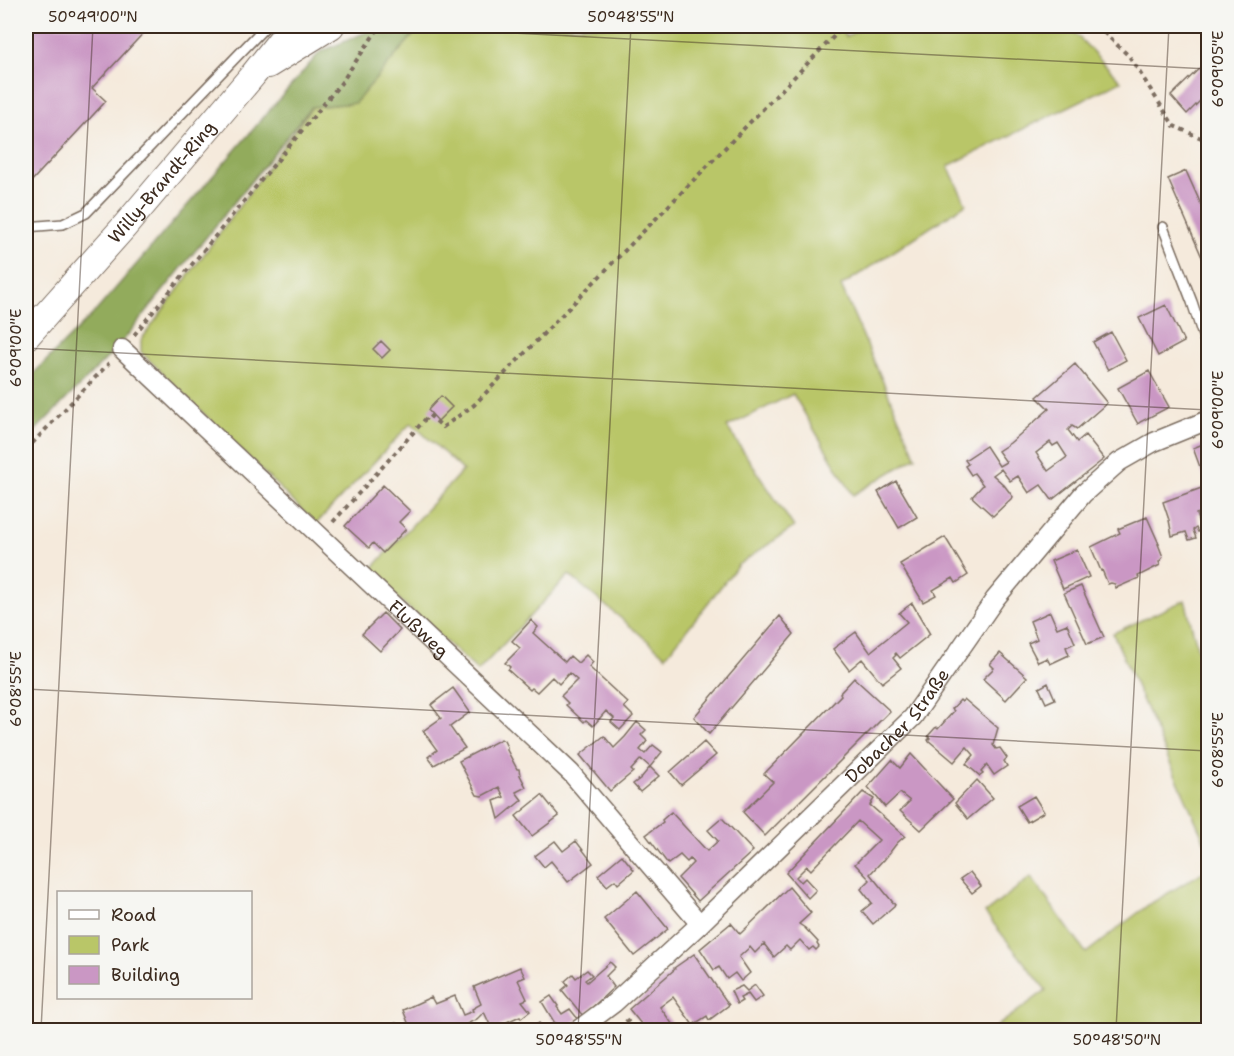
<svg xmlns="http://www.w3.org/2000/svg" width="1234" height="1056" font-family="'Shantell Sans',sans-serif">
<style>
.green{fill:#b9c668;stroke:#7a7843;stroke-width:1.5}
.forest{fill:#92ab5c;stroke:#666a3d;stroke-width:1.5}
.building{fill:#ca97c4;fill-rule:evenodd}
.lines{fill:none;stroke-linecap:round;stroke-linejoin:round}
.service-casing{stroke:#7c6d60;stroke-width:12}
.minor-casing{stroke:#7c6d60;stroke-width:21}
.secondary-casing{stroke:#7c6d60;stroke-width:28}
.path{stroke:#7c6d60;stroke-width:4;stroke-dasharray:4.5 4.5;stroke-linecap:butt}
.service{stroke:#fff;stroke-width:9}
.minor{stroke:#fff;stroke-width:18}
.secondary{stroke:#fff;stroke-width:26}
.ticks{fill:none;stroke:#3b2a1e;stroke-width:1.5;stroke-opacity:0.45}
.labels{text-anchor:middle;dominant-baseline:central;stroke-width:5;stroke-linejoin:round;paint-order:stroke}
.street-label{font-size:18px;fill:#3b2a1e;stroke:#f6f6f2}
.neatline{fill:none;stroke:#3b2a1e;stroke-width:2}
.ticks-label{font-size:15px;text-anchor:middle;fill:#3b2a1e}
</style>
<rect width="100%" height="100%" fill="#f6f6f2"/>
<filter id="ink" filterUnits="userSpaceOnUse"><feTurbulence type="fractalNoise" baseFrequency=".0167" numOctaves="2"/><feDisplacementMap in="SourceGraphic" scale="12" xChannelSelector="R" yChannelSelector="G"/><feConvolveMatrix kernelMatrix="1 2 1 2 8 2 1 2 1" color-interpolation-filters="sRGB"/></filter>
<filter id="wash" filterUnits="userSpaceOnUse"><feTurbulence type="fractalNoise" baseFrequency=".008" numOctaves="4" result="noise"/><feDisplacementMap in="SourceGraphic" scale="24" xChannelSelector="R" yChannelSelector="G"/><feGaussianBlur stdDeviation="1.35" result="paint"/><feColorMatrix in="noise" values="0 0 0 0 0 0 0 0 0 0 0 0 0 0 0 0 0 1.4 0 .05"/><feComposite in="paint" operator="in"/></filter>
<g filter="url(#wash)">
<rect width="100%" height="100%" fill="#f5eadc"/>
<!-- green -->
<path class="green" d="M421 26H838L846 37 865 26H1068L1121 81 948 166 966 204 841 286 916 457 853 495 793 394 727 427 794 527 738 565 666 656 569 575 478 671 369 572 463 470 411 423 316 524 141 352V340L312 107 355 103Z
M1185 600 1208 689V849L1113 633Z
M1208 869V1030H992L1046 990 985 913 1031 877 1086 953 1148 905Z"/>
<!-- forest -->
<path class="forest" d="M380 26H421L355 103 311 107 118 347 26 440V381L96 311 320 52Z"/>
<g id="blocks">
<!-- building -->
<path class="building" d="M26 26H150L92 88 106 101 26 187Z
M1208 60V93L1187 114 1171 96Z
M1186 171 1208 220V271L1168 179Z
M1166 305 1184 342 1158 356 1139 318Z
M1111 332 1126 360 1108 370 1093 342Z
M381 341 390 350 382 358 373 349Z
M1075 364 1107 403 1077 429 1072 426 1068 430 1077 442 1085 435 1104 459 1052 500 1041 485 1029 493 1018 476 1010 481 1001 469 993 475 1004 485 1013 497 993 516 972 497 983 485 974 473 971 475 965 466 968 464 965 460 986 446 999 466 1006 462 998 451 1010 443 1049 409 1037 397ZM1050 442 1053 446 1058 443 1067 457 1048 471 1036 453Z
M1149 371 1169 407 1140 422 1138 424 1118 388Z
M441 396 452 407 438 421 428 410Z
M1208 442V510L1196 514 1201 531 1198 532 1196 528 1193 530 1196 538 1189 540 1186 532 1172 536 1169 520 1163 502 1207 486 1193 448Z
M896 481 917 517 899 528 878 492Z
M383 485 410 511 399 522 406 529 383 553 373 543 369 548 345 526Z
M1147 517 1159 544H1158L1163 557 1159 562 1160 565 1138 576 1139 578 1116 588 1115 584 1111 583 1108 584 1102 570 1101 571 1091 547 1120 533 1118 529Z
M945 537 968 575 956 583 953 578 933 590 936 595 923 602 900 564Z
M1077 550 1089 577 1063 589 1051 561Z
M1081 586 1104 637 1087 644 1064 593Z
M912 603 930 634 900 658 896 653 895 654 896 655 893 658 901 668 882 683 862 659 849 670 833 649 856 632 870 652 907 622 899 613Z
M1050 612 1057 628 1067 624 1075 643 1066 647 1069 655 1050 664 1047 658 1038 662 1028 643 1037 639 1030 621Z
M383 613 400 630 380 651 362 634Z
M780 616 794 634 709 734 694 717Z
M531 620 538 627 533 633 565 662 570 656 578 663 586 655 593 662 589 667 628 703 624 707 633 716 620 730 611 722 614 718 606 711 593 726 586 720 584 722 566 705 568 703 561 696 577 680 569 673 559 684 552 677 537 692 532 688 530 690 508 670 510 667 505 663 520 648 512 641Z
M1000 653 1027 677 1006 700 983 679 994 668 990 664Z
M854 678 890 711 765 836 743 812 773 782 764 774 841 695 840 693Z
M1048 683 1055 699 1046 703 1039 688Z
M453 688 470 712 450 727 465 748 434 765 428 757 437 750 423 731 441 718 431 705Z
M964 699 998 728 993 745 996 749 1000 748 1007 758 1004 761 1007 766 994 775 987 765 981 772 983 774 980 776 966 764 974 755 967 747 954 762 928 740 930 738 928 736 936 727 938 729 954 711 952 709 960 700 962 702Z
M637 722 646 730 641 735 647 741 640 750 645 754 653 745 662 752 650 767 641 759 631 770 633 772 610 791 580 755 604 736 614 748 625 737Z
M501 739 504 741 507 747V750L517 769H519L520 775 526 787 516 792 522 800 499 819 494 801 504 797 499 787 482 796 477 795 459 761Z
M704 742 716 755 681 785 670 772Z
M911 754 953 799 921 830 900 811 910 801 900 793 885 807 868 787 892 760 900 768Z
M650 767 659 776 640 792 633 784 641 778Z
M977 780 993 798 968 819 955 803Z
M863 792 874 799 870 805 905 836 897 843 884 860V859L870 874 895 905 873 924 862 911 872 903 861 889 870 880 855 864 879 840 858 821 811 870 807 866 796 877 801 882 805 878 816 890 808 898 786 873Z
M542 795 559 816 532 836 516 816Z
M1034 796 1044 812 1027 822 1017 806Z
M671 812 707 851 718 841 708 830 722 818 753 851 698 901 678 878 693 863 690 859 687 862 680 855 668 864 646 835 663 822 662 820Z
M555 841 563 851 576 841 593 863 568 882 551 861 544 867 535 856Z
M622 855 634 870 618 884 615 880 607 886 598 875Z
M970 872 981 886 972 893 960 879Z
M789 887 811 913 799 924 805 928 818 942 817 944 819 947 816 950 813 947 809 950 800 940 790 950 786 946 774 957 764 944 755 953 750 947 739 957 750 973 741 981 735 973 727 979 719 967 714 970 700 949 731 923 740 934Z
M637 891 668 929 634 956 604 919Z
M694 954 729 1005 709 1020 707 1016 693 1025 673 997 660 1007 673 1025 667 1030H646L629 1009 675 969 674 968Z
M610 962 615 967 606 976 614 987 583 1016 562 990 568 985 565 981 573 974 576 978 587 970 592 975 585 980 587 982Z
M520 967 525 977 518 980 527 999 522 1001 530 1011 521 1018 520 1016 507 1022 497 1029 496 1027 492 1029 484 1012 477 1019 467 1024 468 1025 463 1027 466 1030H411L403 1010 431 997 435 1004 455 996 463 1015 473 1011 472 1009 481 1004 474 987Z
M755 985 763 996 754 1002 748 994 740 998 742 1001 737 1004 731 991 742 986 747 991Z
M551 996 558 1006 557 1007 562 1014 570 1009 578 1019 559 1030 542 1002Z
M396 1023 400 1030H380Z
M539 1023 545 1030H529Z"/>
</g>
</g>
<g filter="url(#ink)">
<use href="#blocks" fill-opacity="0" stroke="#7c6d60" stroke-width="1.5"/>
<g class="lines">
<defs>
<path id="service" d="M26 227 63 224 86 213 266 26
M1163 227 1192 302 1208 351"/>
<g id="minor">
<path id="s1" d="M122 349 571 773 700 924"/>
<path id="s2" d="M578 1030 614 1003 700 924 913 717 995 599 1083 494 1119 462 1154 442 1208 420"/>
</g>
<g id="secondary">
<path d="M268 65 331 26"/>
<path id="s3" d="M26 337 124 227 253 75 292 26"/>
</g>
</defs>
<!-- service casing -->
<use href="#service" class="service-casing"/>
<!-- minor casing -->
<use href="#minor" class="minor-casing"/>
<!-- secondary casing -->
<use href="#secondary" class="secondary-casing"/>
<!-- path -->
<path class="path" d="M1097 26 1129 56 1174 126 1208 141
M134 335 341 83 380 26
M26 450 109 363
M333 522 429 415 443 427 474 405 844 26
M626 1019 635 1030"/>
<!-- service -->
<use href="#service" class="service"/>
<!-- minor -->
<use href="#minor" class="minor"/>
<!-- secondary -->
<use href="#secondary" class="secondary"/>
</g>
</g>
<!-- ticks -->
<path class="ticks" d="M375 26 1208 69M26 348 1208 410M26 689 1208 751M26 1029 48 1030M41 1030 93 26M578 1030 631 26M1116 1030 1169 26"/>
<g class="labels">
<!-- street labels -->
<g class="street-label">
<text stroke="none"><textPath href="#s3" startOffset="206">Willy-Brandt-Ring</textPath></text>
<text stroke="none"><textPath href="#s1" startOffset="408">Flußweg</textPath></text>
<text stroke="none"><textPath href="#s2" startOffset="442">Dobacher Straße</textPath></text>
</g>
</g>
<!-- margin -->
<rect width="1234" height="1056" fill="none" stroke="#f6f6f2" stroke-width="66"/>
<!-- legend -->
<rect x="57" y="891" width="195" height="108" fill="#f6f6f2" stroke="#aba49d" stroke-width="1.5"/>
<rect x="69" y="910" width="30" height="9" fill="#ffffff" stroke="#aba49d" stroke-width="1.5"/>
<text x="111" y="921" font-size="18" fill="#3b2a1e">Road</text>
<rect x="69" y="936" width="30" height="18" fill="#b9c668" stroke="#aba49d" stroke-width="1.5"/>
<text x="111" y="951" font-size="18" fill="#3b2a1e">Park</text>
<rect x="69" y="966" width="30" height="18" fill="#ca97c4" stroke="#aba49d" stroke-width="1.5"/>
<text x="111" y="981" font-size="18" fill="#3b2a1e">Building</text>
<rect x="33" y="33" width="1168" height="990" class="neatline"/>
<g class="ticks-label">
<text x="93" y="22">50°49'00"N</text>
<text x="631" y="22">50°48'55"N</text>
<text transform="translate(1218 69) rotate(-90)" y="5">6°09'05"E</text>
<text transform="translate(16 348) rotate(-90)" y="5">6°09'00"E</text>
<text transform="translate(1218 410) rotate(-90)" y="5">6°09'00"E</text>
<text transform="translate(16 689) rotate(-90)" y="5">6°08'55"E</text>
<text transform="translate(1218 750) rotate(-90)" y="5">6°08'55"E</text>
<text x="579" y="1045">50°48'55"N</text>
<text x="1117" y="1045">50°48'50"N</text>
</g>
</svg>
